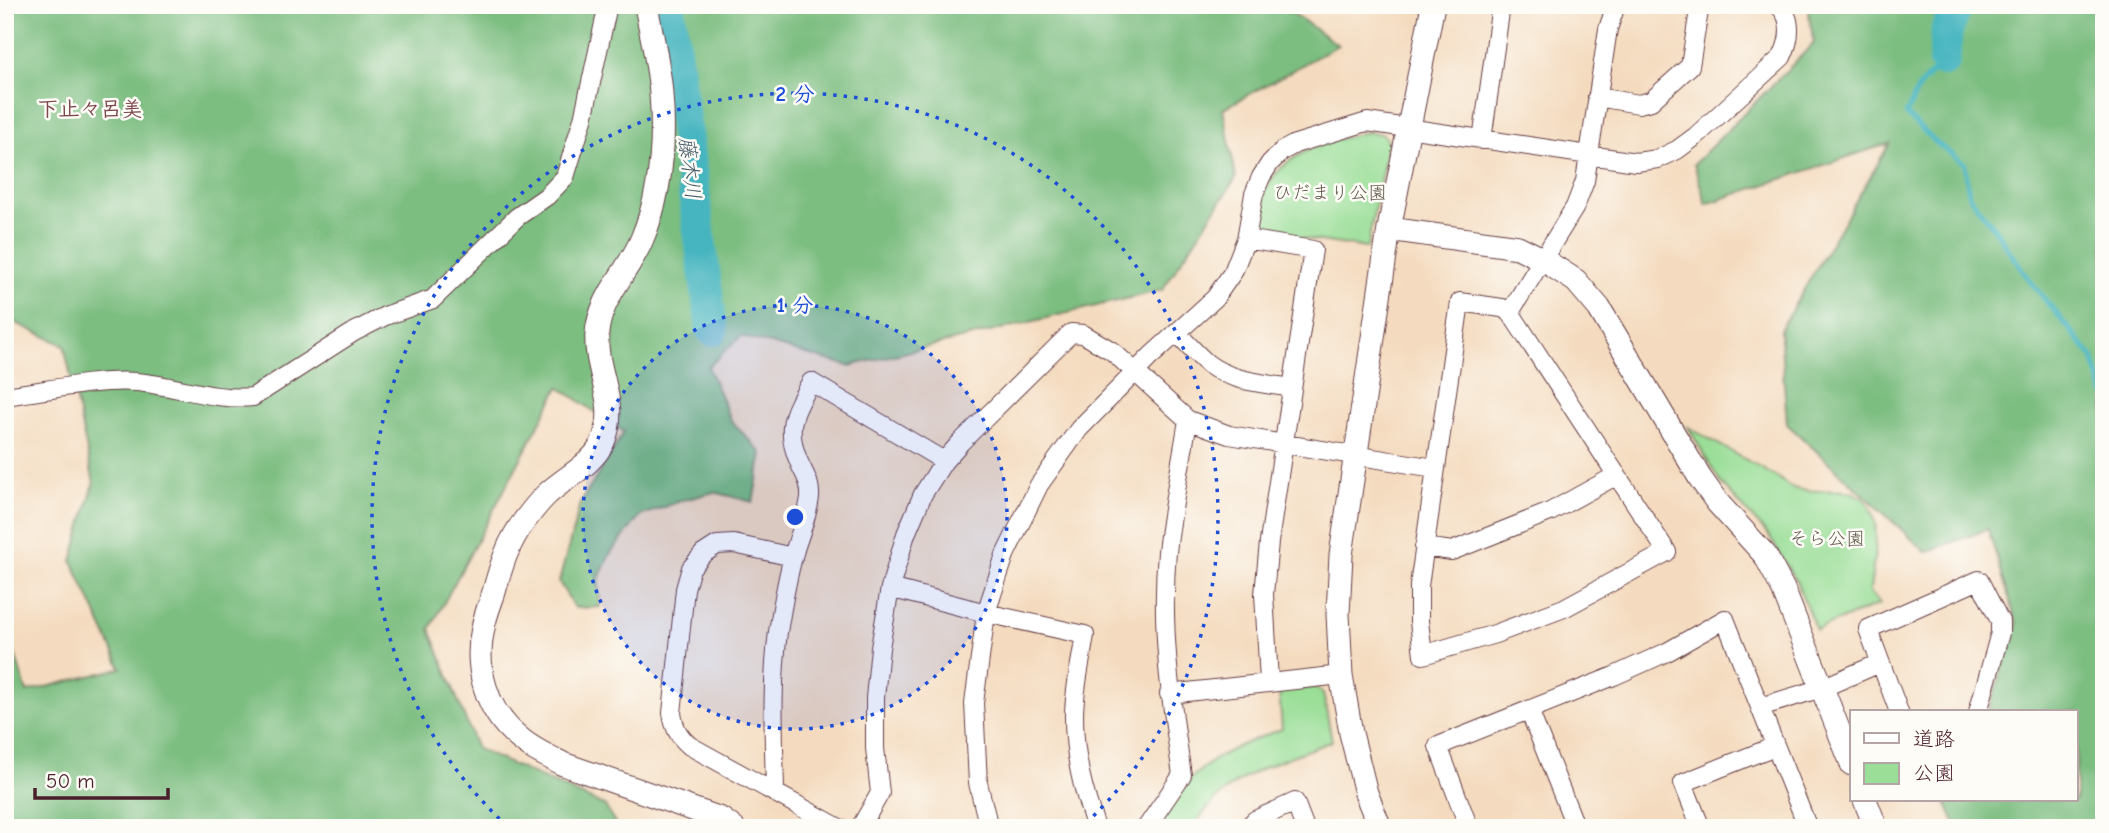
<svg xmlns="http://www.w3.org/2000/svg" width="2109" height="833" viewBox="0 0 2109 833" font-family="'Comic Neue','Klee One',sans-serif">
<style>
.green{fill:#9ade97;stroke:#727e61;stroke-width:2}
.forest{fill:#7bbd80;stroke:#626e56;stroke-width:2}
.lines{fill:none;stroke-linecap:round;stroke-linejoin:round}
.stream{stroke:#46b5c0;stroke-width:5}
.river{stroke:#46b5c0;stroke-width:32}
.minor-casing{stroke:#643b41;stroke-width:20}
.tertiary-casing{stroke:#643b41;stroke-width:25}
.minor{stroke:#fff;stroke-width:18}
.tertiary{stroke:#fff;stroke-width:23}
.ring{fill:none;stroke:#1d4ed8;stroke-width:3.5;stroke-dasharray:3.5 7}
.labels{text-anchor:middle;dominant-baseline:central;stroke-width:5;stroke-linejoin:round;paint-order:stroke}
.park-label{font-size:19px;fill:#62584b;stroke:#fdfcf7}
.neighbourhood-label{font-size:21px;font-weight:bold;fill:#7d474b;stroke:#fdfcf7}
.water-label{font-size:21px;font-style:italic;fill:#485b67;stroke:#fdfcf7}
.centre{fill:#1d4ed8;stroke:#fdfcf7;stroke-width:3.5}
.ring-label{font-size:21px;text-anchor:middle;font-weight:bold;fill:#1d4ed8;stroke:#fdfcf7;stroke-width:5;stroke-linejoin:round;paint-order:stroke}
</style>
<rect width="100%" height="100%" fill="#fdfcf7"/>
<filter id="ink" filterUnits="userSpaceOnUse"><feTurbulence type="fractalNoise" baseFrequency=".0143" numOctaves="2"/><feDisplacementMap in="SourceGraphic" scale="14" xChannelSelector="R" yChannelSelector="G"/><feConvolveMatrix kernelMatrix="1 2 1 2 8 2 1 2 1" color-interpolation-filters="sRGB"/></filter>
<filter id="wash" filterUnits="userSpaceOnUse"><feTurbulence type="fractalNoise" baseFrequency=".00686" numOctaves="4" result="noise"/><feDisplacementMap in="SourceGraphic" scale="28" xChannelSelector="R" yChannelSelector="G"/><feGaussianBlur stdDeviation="1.57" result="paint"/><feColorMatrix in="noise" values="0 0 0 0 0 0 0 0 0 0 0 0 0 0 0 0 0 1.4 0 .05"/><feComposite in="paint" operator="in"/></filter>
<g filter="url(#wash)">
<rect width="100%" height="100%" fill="#f4dbbf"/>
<path class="green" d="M1367,132L1383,134L1388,143L1367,248L1262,232C1255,221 1257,212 1261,200C1276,154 1324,142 1367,132Z
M1688,427C1716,443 1745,459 1773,475C1781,479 1787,487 1796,489C1812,493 1828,489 1844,491C1892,496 1872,561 1870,592L1880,604L1816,630L1797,583L1770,537L1720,482Z
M1315,687L1323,693L1332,741C1278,762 1225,775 1193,828H1156C1165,814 1173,799 1184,786C1210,756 1246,742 1282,729L1279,691Z"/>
<path class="forest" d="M5,5H1281L1338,45L1223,109L1236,178L1162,290L849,366L741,336L708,367L731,421L762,453L753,502L714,492L683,500L640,516L610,554L598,580L600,607L575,608L559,582L580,504L624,432L559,387L430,629L477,749L605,806L618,828H5V623L27,692L121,668L72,561L94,483L64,345L5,318Z
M1807,5H2104V828H1958L1945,800H2076V712H1988L2017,624L1988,529L1926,552L1787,424L1780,330L1890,143L1706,204L1694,164L1814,43Z"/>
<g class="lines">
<path class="stream" d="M1944,61L1920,85L1906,114L1935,142L1965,164L1969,196L1989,221L2029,280L2093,358L2104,394"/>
<path class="river" d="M669,5L712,330
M1944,61L1947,29L1958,5"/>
</g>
</g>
<g filter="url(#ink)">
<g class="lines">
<defs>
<path id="minor" d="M1597,97L1639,104L1651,101L1690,66L1700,5
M1482,140L1501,5
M1246,239L1313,250L1269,542L1264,594L1269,681
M1460,302L1502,308L1510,312L1667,552L1564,608L1495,634L1423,655L1419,621V586Z
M1510,312L1575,207L1585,181L1608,29L1616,5
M1177,333C1187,343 1197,355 1208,364C1232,382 1264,383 1292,388
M5,398L12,395C51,390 98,379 136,382C175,385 214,401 253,397L354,332L385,316L433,299L517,217L547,196L565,177L583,119L608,5
M1424,547L1452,551L1550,512L1617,475
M793,557L734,544L717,545L703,554L691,568L685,589L672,713C674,728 679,737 690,746L839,828
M890,588L986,613L1085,635C1081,661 1074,690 1074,716C1074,757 1083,790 1096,828
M1169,694L1341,675
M1760,707L1822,688L1880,663
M1529,710L1576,828
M1899,712L1868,629L1979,580L2000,621V633L1978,712
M775,793C774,740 771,685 778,632C782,607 787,578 794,553C799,535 808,516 810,497C811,482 804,474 799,462C784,427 794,412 811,382L944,461
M860,828L880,793L875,748V698L880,648L890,588L906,534L923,494L944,461L961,442L1071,333L1083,334L1112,351L1188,420L1229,435L1435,468
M989,828L978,783L974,703L986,613L1005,555L1039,485L1079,429L1151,356L1215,298L1233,272L1246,239L1254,194L1261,177L1270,163L1282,151L1295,144L1367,122L1636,162L1658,159L1677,150L1696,136L1782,57C1790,41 1794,18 1778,5
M1146,828L1182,775C1171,701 1160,627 1167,552C1172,508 1181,464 1188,420
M1247,828L1255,820L1295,802L1305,828
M1469,828L1438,746L1614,676L1667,652L1725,619L1808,828
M1701,828L1683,783L1775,746"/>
<path id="tertiary" d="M646,5C651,34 659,64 661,94C665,142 661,194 642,239C629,271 600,297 597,333C594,372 620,403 603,442C592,466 563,478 545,496C538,503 531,512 525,520C508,542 501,566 494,592C490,604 485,616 483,628C474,667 486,711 518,737C531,749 547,756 563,764L721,819L733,828
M1389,229L1518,247L1542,259L1576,281L1599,308L1700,478L1717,502L1765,555L1783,589L1852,764
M1865,800L1876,828
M1380,828L1366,793L1351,733L1341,675L1338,614L1341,555L1389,229L1433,5"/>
</defs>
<use href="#minor" class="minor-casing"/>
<use href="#tertiary" class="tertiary-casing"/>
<use href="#minor" class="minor"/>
<use href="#tertiary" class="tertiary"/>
</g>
</g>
<circle cx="795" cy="517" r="212" fill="#1d4ed8" fill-opacity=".12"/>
<g class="ring">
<circle cx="795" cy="517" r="212"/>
<path d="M507 826A423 423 0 1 1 1083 826"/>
</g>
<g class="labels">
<g class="park-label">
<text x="1330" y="193">ひだまり公園</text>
<text x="1827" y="539">そら公園</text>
</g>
<g class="neighbourhood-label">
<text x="90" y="109">下止々呂美</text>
</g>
<g class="water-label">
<text transform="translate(690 168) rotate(83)">藤木川</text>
</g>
</g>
<circle cx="795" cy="517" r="10" class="centre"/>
<g class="ring-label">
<text x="795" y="101">2 分</text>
<text x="795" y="312">1 分</text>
</g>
<rect width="2109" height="833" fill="none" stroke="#fdfcf7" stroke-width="28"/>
<rect x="1850" y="710" width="228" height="91" fill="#fdfcf7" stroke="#b5a4a5" stroke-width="2"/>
<rect x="1864" y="733" width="35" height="10" fill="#ffffff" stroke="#b5a4a5" stroke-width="2"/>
<text x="1913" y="746" font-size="21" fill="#4a1f2b">道路</text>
<rect x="1864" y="763" width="35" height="21" fill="#9ade97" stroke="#b5a4a5" stroke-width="2"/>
<text x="1913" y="780" font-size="21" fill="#4a1f2b">公園</text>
<path d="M35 788v10h133v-10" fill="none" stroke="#4a1f2b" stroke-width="3.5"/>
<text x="46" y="788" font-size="21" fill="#4a1f2b" stroke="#fdfcf7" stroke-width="5" paint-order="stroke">50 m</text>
</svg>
